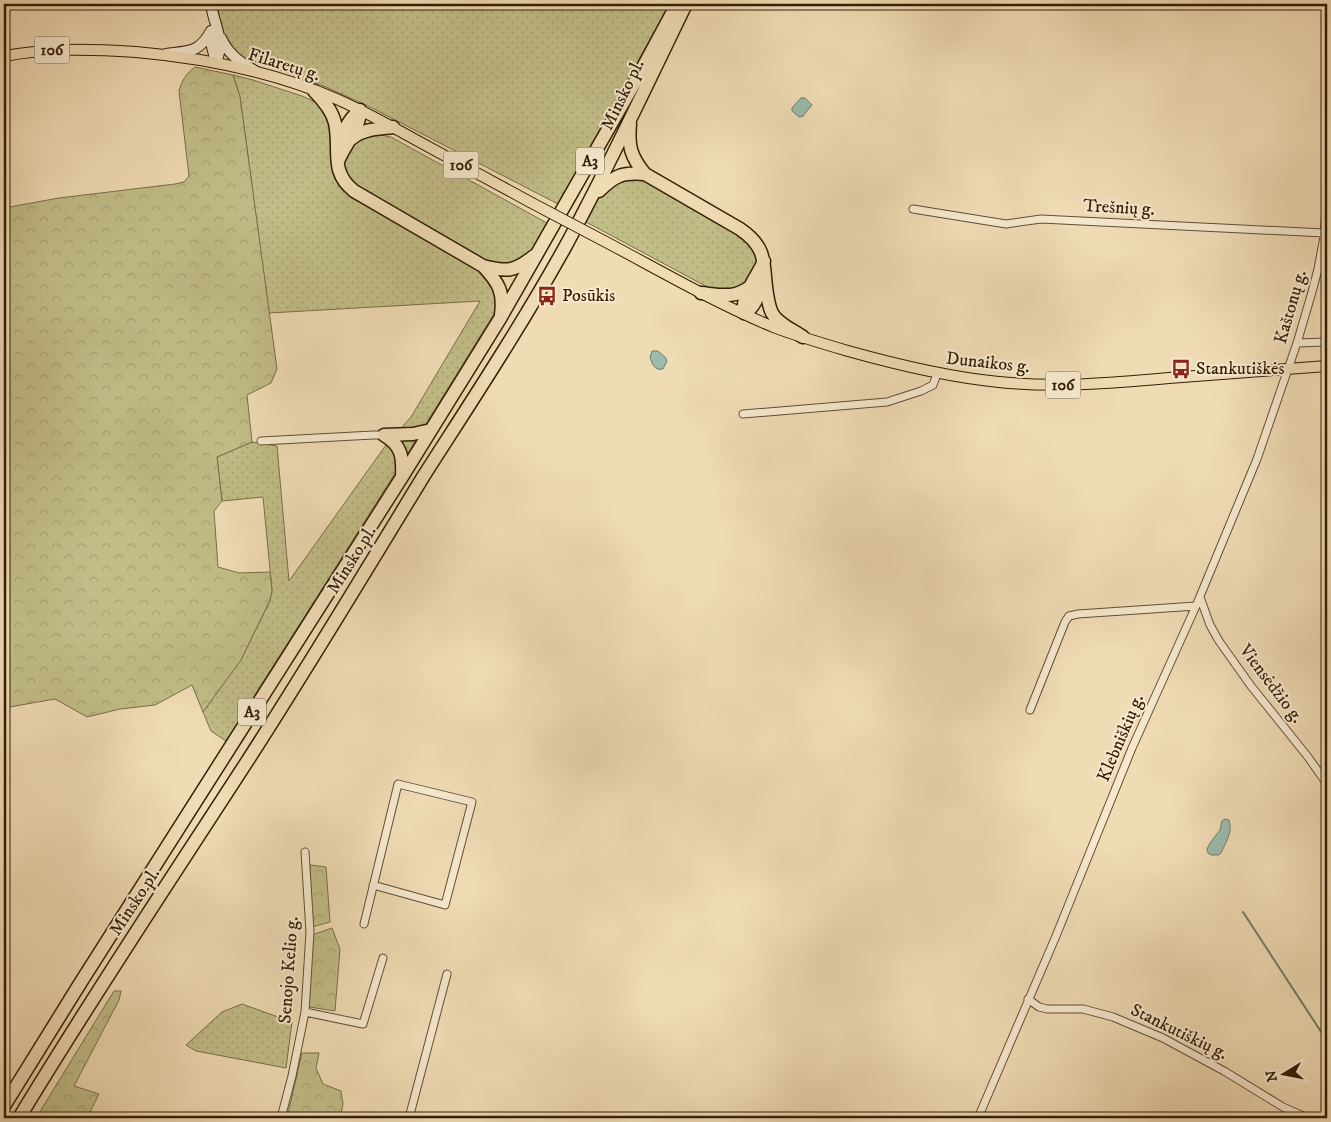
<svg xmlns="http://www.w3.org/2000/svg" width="1331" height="1122" viewBox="0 0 1331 1122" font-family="'IM FELL DW Pica',serif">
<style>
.grass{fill:url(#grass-dots);stroke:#7a6e46}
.forest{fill:url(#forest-crowns);stroke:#7a6e46}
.water{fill:#9abbad;stroke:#717c6a}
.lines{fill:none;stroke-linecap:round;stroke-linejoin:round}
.stream{stroke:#717c6a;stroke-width:2}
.street-casing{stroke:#634d31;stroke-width:9}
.secondary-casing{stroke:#341e05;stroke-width:12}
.primary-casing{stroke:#341e05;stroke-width:12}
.highway-casing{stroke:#341e05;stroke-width:15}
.street{stroke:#f5e8ce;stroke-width:7}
.secondary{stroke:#f5e8ce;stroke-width:10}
.primary{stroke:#efdbb4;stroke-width:10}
.highway{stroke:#efdbb4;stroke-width:12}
.primary-bridge-casing{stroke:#341e05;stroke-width:12;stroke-linecap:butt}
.primary-bridge{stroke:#efdbb4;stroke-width:10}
.labels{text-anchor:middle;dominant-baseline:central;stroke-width:4;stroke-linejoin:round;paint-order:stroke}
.shield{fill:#f5e8ce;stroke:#6e5b41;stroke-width:1}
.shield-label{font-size:16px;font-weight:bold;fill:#341e05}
.street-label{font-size:18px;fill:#341e05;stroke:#f5e8ce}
.poi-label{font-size:18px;fill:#341e05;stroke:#f5e8ce;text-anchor:start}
</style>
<defs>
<pattern id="grass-dots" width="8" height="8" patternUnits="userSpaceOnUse" patternTransform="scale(1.25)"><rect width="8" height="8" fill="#c1bd87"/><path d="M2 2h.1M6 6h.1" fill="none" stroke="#a6a273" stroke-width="1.8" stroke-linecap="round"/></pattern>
<pattern id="forest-crowns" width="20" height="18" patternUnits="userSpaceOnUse" patternTransform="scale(1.25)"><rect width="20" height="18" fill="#c1bd87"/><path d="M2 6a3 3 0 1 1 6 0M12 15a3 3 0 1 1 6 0" fill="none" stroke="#a6a273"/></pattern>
</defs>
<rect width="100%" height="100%" fill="#efdbb4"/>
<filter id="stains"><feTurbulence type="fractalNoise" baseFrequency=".004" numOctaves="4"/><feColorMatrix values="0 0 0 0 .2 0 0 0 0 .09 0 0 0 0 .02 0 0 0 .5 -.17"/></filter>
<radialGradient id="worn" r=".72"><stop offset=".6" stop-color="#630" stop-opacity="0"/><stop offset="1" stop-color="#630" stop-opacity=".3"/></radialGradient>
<path class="grass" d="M217,4H670L558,204L368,106L326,87L293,74L243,58L234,52L224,36L221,24Z
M233,75L253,80L302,96L318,103L330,119L334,176C337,185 342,190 350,197L485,274L495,286L497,309L406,456L226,741L211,731L203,712L241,659L270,601L272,590L263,497L222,501L217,457L252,442L277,446L289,581L386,445L411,417L480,301L269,313L240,97Z
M381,135L391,137L547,223L531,252L517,264H490L368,195L349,179L343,163L345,150L361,136Z
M619,179H644L737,233L753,248L758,261L744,289H711L586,222L601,194Z
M242,1004L292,1022L286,1068L196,1051L186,1045L222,1012Z"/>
<path class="forest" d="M195,67L233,75L240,97L277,369L271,383L247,395L252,442L217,457L222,501L214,511L218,567L239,573L270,572L272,590L270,600L241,660L203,712L192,685L155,705L120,709L87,717L55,699L4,708V208L59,198L175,184L184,182L189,176L179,91C182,80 186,74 195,67Z
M310,865L326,867L330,922L312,927Z
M332,928L340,949L335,1011L309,1007L312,935Z
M114,991H121L119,1000L74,1086L99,1094L87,1118H36Z
M302,1053H319L316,1068L323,1084L341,1091L343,1104L340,1118H287Z"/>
<path class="water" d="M801,98H805L812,105L803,116L799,117L792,111V108Z
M652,351H658L665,357L667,361L663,369C654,371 652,363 650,357Z
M1225,819L1229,820C1233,832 1226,842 1221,853L1219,855H1211L1208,853L1207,849L1210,843L1220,830L1222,821Z"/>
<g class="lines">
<path class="stream" d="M1243,912L1327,1041"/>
<defs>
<path id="street" d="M913,209L1006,224L1041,219L1324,233
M1297,343L1327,342
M743,414L887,402L921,391L933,385L937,374
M261,441L373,435H384
M1200,597L1210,625L1219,641L1251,686L1308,757L1327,784
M1030,710L1065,622L1069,616L1078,614L1196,606
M364,924L398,784L472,802L445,905L373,885
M1028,999L1039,1007L1047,1009H1083L1113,1017L1163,1038L1224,1071L1283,1107L1308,1118
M305,1012L363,1024L383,958
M281,1118L292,1076L305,1012L310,932L305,852
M409,1118L447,974
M978,1118L1056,936L1132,748L1196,606L1257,459L1297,343L1312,292L1318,269L1324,237L1327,194"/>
<path id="secondary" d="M211,4C214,27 226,39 216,62
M211,31L212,47L216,62
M221,38C228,54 240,62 255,71
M166,54C189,51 199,53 211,31"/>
<path id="primary" d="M4,56C50,48 89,49 136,52C205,58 275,72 339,100C365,112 391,126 416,140C454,161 492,181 530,202
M604,241C661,271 717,304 776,328C800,337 824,344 848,351C898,365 948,377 999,382C1056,388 1113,383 1169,378C1222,374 1275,370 1327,366"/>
<path id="highway" d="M314,91C323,100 332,110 335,123C341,151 329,171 354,191L483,266C507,272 514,272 534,256
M630,124C628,147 631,157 645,174L740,229C769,249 762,263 767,294C768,300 769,307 772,313C778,324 793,330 803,337
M351,139C362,129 378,129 393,127
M339,145C344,130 348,120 360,110
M339,159C346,143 360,128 360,110
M599,191C615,175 623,172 645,174
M483,266C499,283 504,292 501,315
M763,279C759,292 756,308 744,313C741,295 757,277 764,261
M701,293C721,295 735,299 751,286
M384,435C401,445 403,456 402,475
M384,435L413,434L431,430
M4,1106L81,982L402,477L501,317L635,82L677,4
M19,1118C92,997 171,879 248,760C308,667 365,572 423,477C471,402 520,328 564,249C608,169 646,86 686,4"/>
</defs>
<use href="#street" class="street-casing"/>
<use href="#secondary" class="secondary-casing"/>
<use href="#primary" class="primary-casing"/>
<use href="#highway" class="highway-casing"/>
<use href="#street" class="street"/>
<use href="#secondary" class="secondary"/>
<use href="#primary" class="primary"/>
<use href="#highway" class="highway"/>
<defs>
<path id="primary-bridge" d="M530,202L604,241"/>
</defs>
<use href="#primary-bridge" class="primary-bridge-casing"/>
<use href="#primary-bridge" class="primary-bridge"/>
</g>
<defs>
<symbol id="bus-bare" viewBox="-9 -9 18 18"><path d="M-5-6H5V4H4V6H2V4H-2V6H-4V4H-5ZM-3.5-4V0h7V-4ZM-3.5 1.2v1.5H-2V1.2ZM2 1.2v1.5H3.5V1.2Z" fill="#8f2418" stroke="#f5e8ce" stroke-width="2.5" paint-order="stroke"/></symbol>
</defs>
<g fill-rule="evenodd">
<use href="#bus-bare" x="533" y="282" width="28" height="28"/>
<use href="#bus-bare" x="1167" y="355" width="28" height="28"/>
</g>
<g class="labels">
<g class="shield">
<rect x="34.5" y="36.5" width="35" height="27" rx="4"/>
<rect x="576" y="147.5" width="28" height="27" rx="4"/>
<rect x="443.5" y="151.5" width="35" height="27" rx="4"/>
<rect x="1045.5" y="371.5" width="35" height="27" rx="4"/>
<rect x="238" y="698.5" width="28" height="27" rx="4"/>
</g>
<g class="shield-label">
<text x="52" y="50">106</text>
<text x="590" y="161">A3</text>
<text x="461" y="165">106</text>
<text x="1063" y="385">106</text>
<text x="252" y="712">A3</text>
</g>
<g class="street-label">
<text transform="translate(284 65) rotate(17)">Filaretų g.</text>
<text transform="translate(623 95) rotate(-64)">Minsko pl.</text>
<text transform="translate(1119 208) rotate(3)">Trešnių g.</text>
<text transform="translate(1291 307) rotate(-74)">Kaštonų g.</text>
<text transform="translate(988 363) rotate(6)">Dunaikos g.</text>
<text transform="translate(352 560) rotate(-58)">Minsko pl.</text>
<text transform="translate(1271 684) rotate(53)">Viensėdžio g.</text>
<text transform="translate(1121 738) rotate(-67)">Klebniškių g.</text>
<text transform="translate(135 902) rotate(-57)">Minsko pl.</text>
<text transform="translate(289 970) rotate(-86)">Senojo Kelio g.</text>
<text transform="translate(1179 1032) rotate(26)">Stankutiškių g.</text>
</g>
<g class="poi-label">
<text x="562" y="296">Posūkis</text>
<text x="1196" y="369">Stankutiškės</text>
</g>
</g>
<rect width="1331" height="1122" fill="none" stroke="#efdbb4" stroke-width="20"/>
<rect x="5" y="5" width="1321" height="1112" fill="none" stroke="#341e05" stroke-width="2.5"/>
<rect x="10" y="10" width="1311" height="1102" fill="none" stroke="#341e05"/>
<g transform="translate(1284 1074) rotate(260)" stroke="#f5e8ce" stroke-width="4" paint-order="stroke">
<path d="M0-4L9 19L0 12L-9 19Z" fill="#341e05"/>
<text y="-8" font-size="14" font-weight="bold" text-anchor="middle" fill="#341e05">N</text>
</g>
<rect width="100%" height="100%" filter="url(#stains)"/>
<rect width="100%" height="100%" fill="url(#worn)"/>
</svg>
